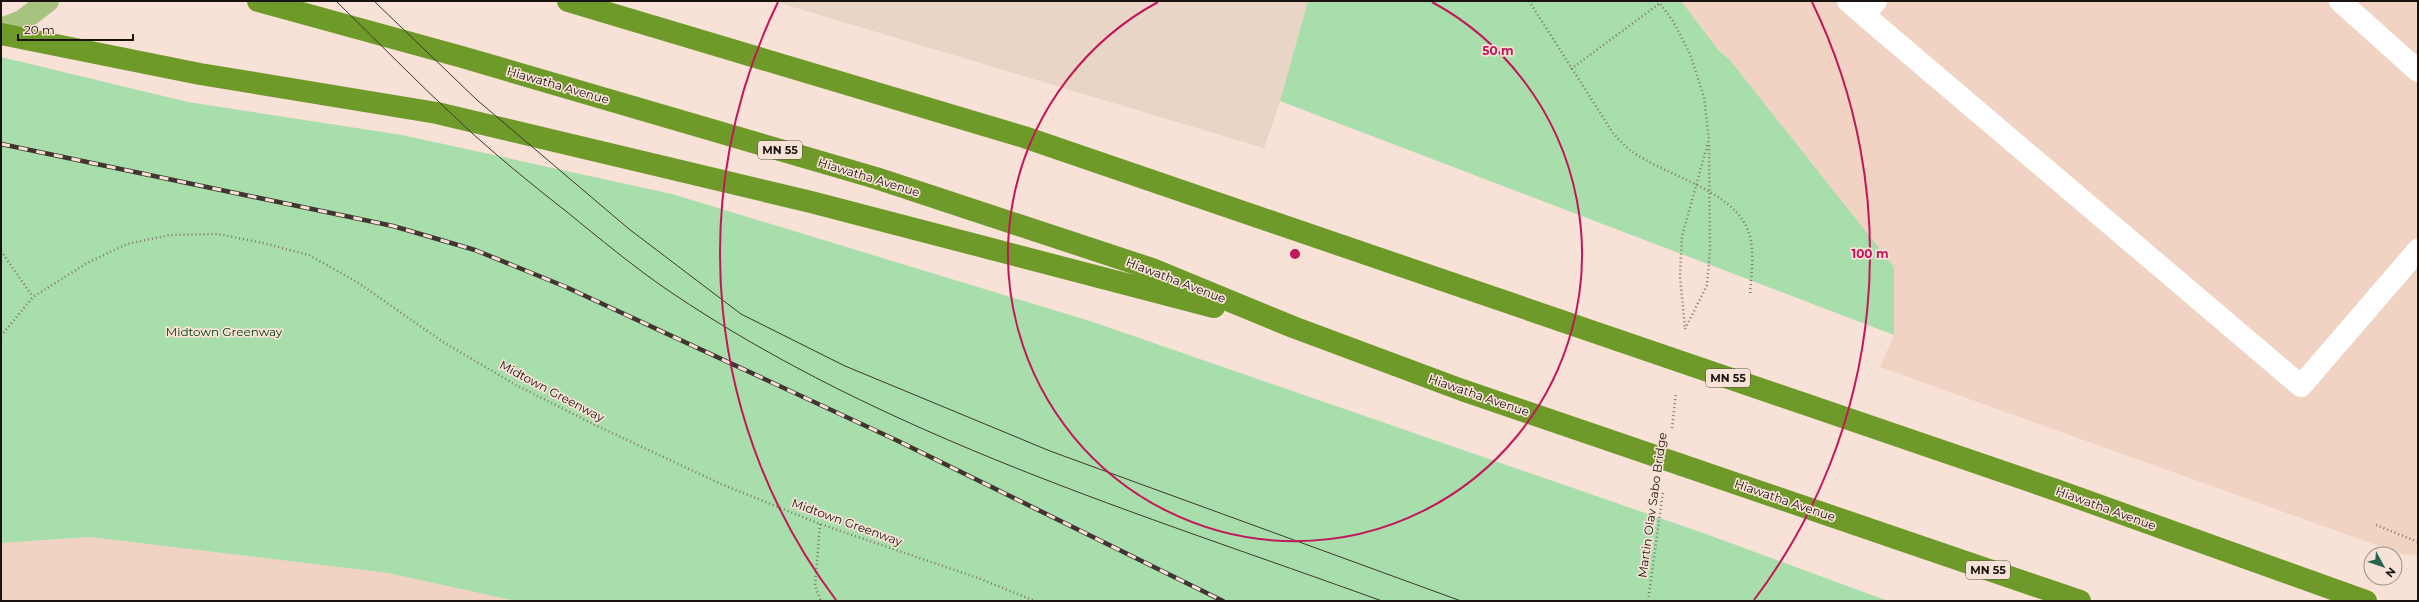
<svg xmlns="http://www.w3.org/2000/svg" width="2419" height="602" viewBox="0 0 2419 602" font-family="Montserrat,sans-serif">
<style>
.commercial{fill:#e8d5c5}
.built{fill:#f1d3c4}
.green{fill:#a8deab}
.lines{fill:none;stroke-linecap:round;stroke-linejoin:round}
.path{stroke:#83746d;stroke-width:2.5;stroke-dasharray:1 3;stroke-linecap:butt}
.minor{stroke:#fff;stroke-width:22}
.major{stroke:#a8c27f;stroke-width:22}
.highway{stroke:#6e9a2a;stroke-width:22}
.tram{stroke:#403531;stroke-width:1}
.rail-casing{stroke:#403531;stroke-width:4.5}
.rail{stroke:#f8e1d6;stroke-width:3;stroke-dasharray:9;stroke-linecap:butt}
.ring{fill:none;stroke:#c2185b;stroke-width:2}
.labels{text-anchor:middle;dominant-baseline:central;stroke-width:3.5;stroke-linejoin:round;paint-order:stroke}
.shield{fill:#f8e1d6;stroke:#5d504b;stroke-width:1}
.shield-label{font-size:11px;font-weight:bold;fill:#1a120f}
.street-label{font-size:12px;fill:#1a120f;stroke:#f8e1d6}
.park-label{font-size:12px;fill:#004010;stroke:#f8e1d6}
.centre{fill:#c2185b;stroke:#f8e1d6;stroke-width:2}
.ring-label{font-size:12px;text-anchor:middle;font-weight:bold;fill:#c2185b;stroke:#f8e1d6;stroke-width:3.5;stroke-linejoin:round;paint-order:stroke}
</style>
<rect width="100%" height="100%" fill="#f8e1d6"/>
<path class="commercial" d="M773,1H1308L1280,101L1264,148Z"/>
<path class="built" d="M1681,1H2418V555L2401,554L1880,367L1894,335L1729,59L1720,52Z
M90,537L388,573L516,601H1V543Z"/>
<path class="green" d="M1308,1H1681L1720,52L1729,59L1894,267V335L1280,101Z
M1,57L188,102L402,135L672,194L1093,322L1706,534L1888,601H516L388,573L90,537L1,543Z"/>
<g class="lines">
<path class="path" d="M1529,1L1613,133C1618,139 1624,145 1630,150C1663,175 1730,189 1747,228C1756,247 1751,275 1750,295
M1658,1L1673,21L1690,54L1704,97L1709,139L1682,236L1680,276L1685,329
M1571,69L1660,3
M1,251L33,297
M1685,329L1707,285L1710,250L1709,143
M1,336L33,297L87,263L127,244L170,235L218,234L263,243L309,255L357,282L443,342L516,385L593,424L721,484L820,524L978,578L1035,601
M1672,428L1676,393
M820,524L815,586L821,601
M2376,525L2418,542
M1648,601L1663,492"/>
<path class="minor" d="M1848,1L1864,15
M1876,1L1864,15L2301,386L2418,250
M2340,1L2418,71"/>
<path class="major" d="M1,29L22,21L48,1"/>
<path class="highway" d="M258,1L462,57L876,178L1152,269L1293,327L1462,390L2080,601
M568,1L1024,137L2056,490L2366,601
M1,34L200,74L437,113L811,202L1214,307"/>
<path class="tram" d="M336,1C377,41 417,82 459,121C493,153 530,183 567,212C600,239 634,267 669,291C885,437 1139,513 1382,601
M374,1L477,100L629,229L741,314L845,366L1050,451L1461,601"/>
<defs>
<path id="rail" d="M1,144L393,226L475,250L566,287L896,440L1223,601"/>
</defs>
<use href="#rail" class="rail-casing"/>
<use href="#rail" class="rail"/>
</g>
<g class="ring">
<path d="M1432 2A287 287 0 1 1 1158 2"/>
<path d="M836 600A575 575 0 0 1 778 2M1812 2A575 575 0 0 1 1754 600"/>
</g>
<g class="labels">
<g class="shield">
<rect x="758" y="141" width="44" height="18" rx="3"/>
<rect x="1706" y="369" width="44" height="18" rx="3"/>
<rect x="1966" y="561" width="44" height="18" rx="3"/>
</g>
<g class="shield-label">
<text x="780" y="150">MN 55</text>
<text x="1728" y="378">MN 55</text>
<text x="1988" y="570">MN 55</text>
</g>
<g class="street-label">
<text transform="translate(558 85) rotate(16)">Hiawatha Avenue</text>
<text transform="translate(869 177) rotate(17)">Hiawatha Avenue</text>
<text transform="translate(1176 280) rotate(21)">Hiawatha Avenue</text>
<text transform="translate(552 391) rotate(28)">Midtown Greenway</text>
<text transform="translate(1479 395) rotate(19)">Hiawatha Avenue</text>
<text transform="translate(1785 500) rotate(19)">Hiawatha Avenue</text>
<text transform="translate(1652 505) rotate(-82)">Martin Olav Sabo Bridge</text>
<text transform="translate(2106 508) rotate(20)">Hiawatha Avenue</text>
<text transform="translate(847 522) rotate(20)">Midtown Greenway</text>
</g>
<g class="park-label">
<text x="224" y="331">Midtown Greenway</text>
</g>
</g>
<circle cx="1295" cy="254" r="6" class="centre"/>
<g class="ring-label">
<text x="1498" y="55">50 m</text>
<text x="1870" y="258">100 m</text>
</g>
<rect width="2419" height="602" fill="none" stroke="#1a120f" stroke-width="4"/>
<g transform="translate(2383 566) rotate(130)"><circle r="19" fill="#f8e1d6" stroke="#9f8e86"/>
<path d="M0-3L7 15L0 10L-7 15Z" fill="#256450"/>
<text y="-6" font-size="11" font-weight="bold" text-anchor="middle" fill="#1a120f">N</text>
</g>
<path d="M18 34v6h115v-6" fill="none" stroke="#1a120f" stroke-width="2"/>
<text x="24" y="34" font-size="12" fill="#1a120f" stroke="#f8e1d6" stroke-width="3" paint-order="stroke">20 m</text>
</svg>
